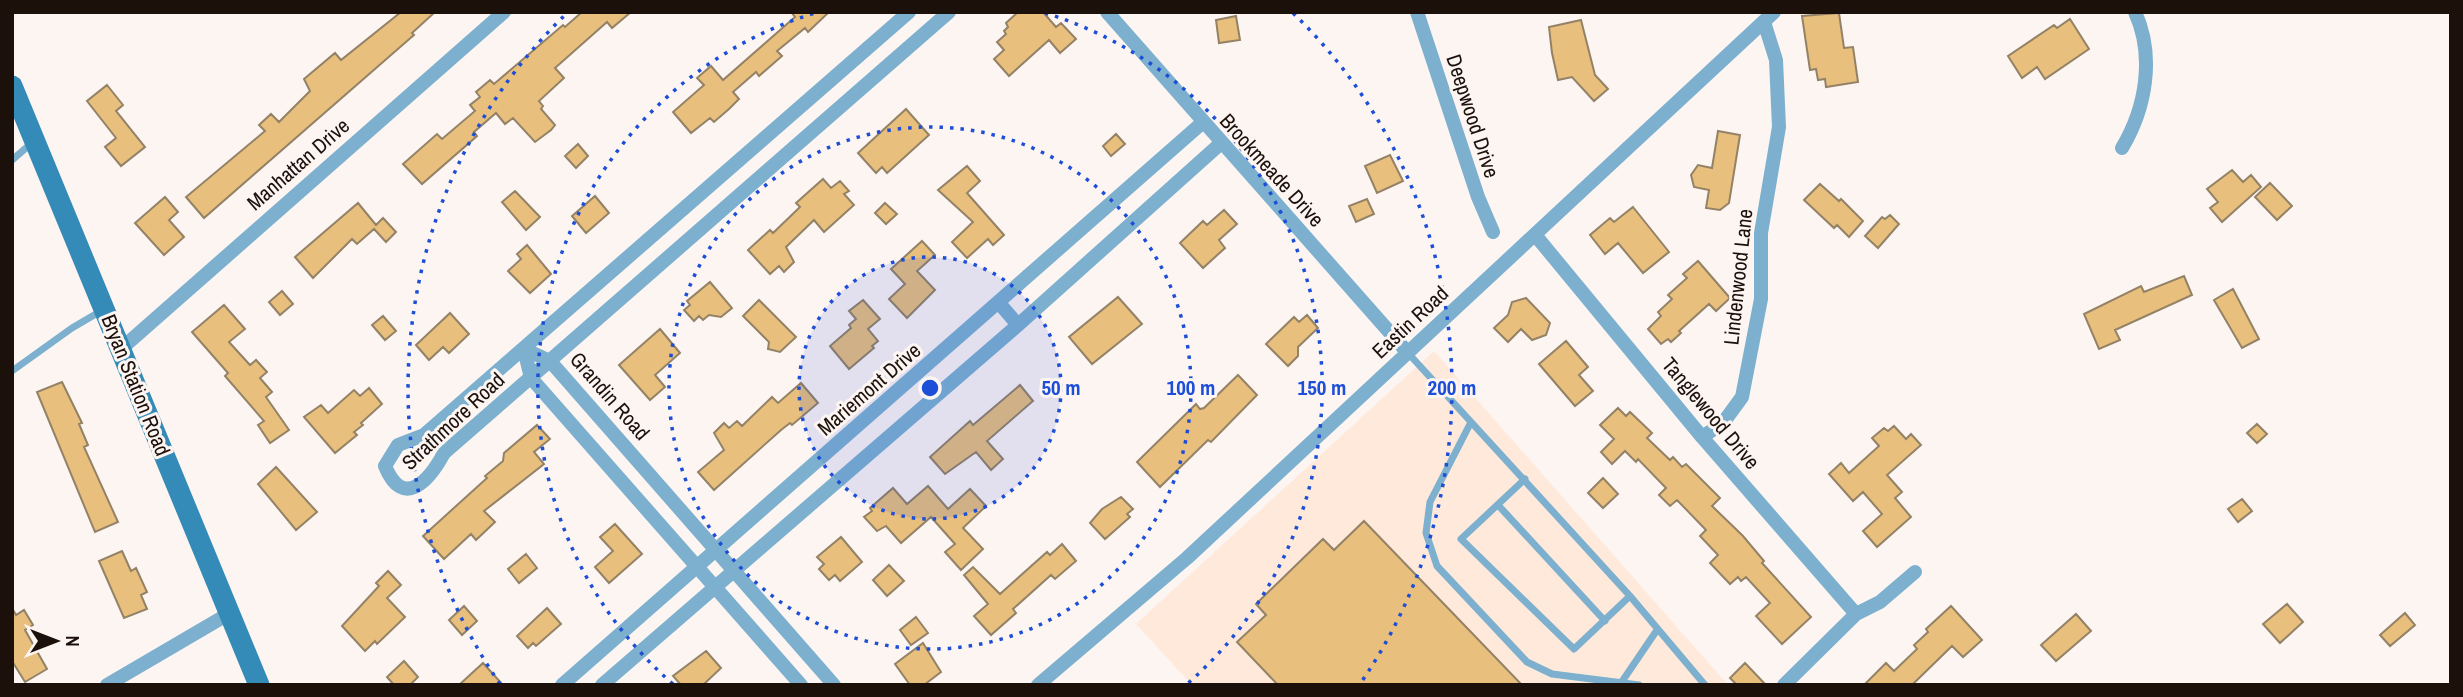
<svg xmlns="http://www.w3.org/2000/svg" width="2463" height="697" viewBox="0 0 2463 697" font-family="'Archivo Narrow',sans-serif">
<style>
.education{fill:#fee9da}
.building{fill:#e8bf7d;stroke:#938266;stroke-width:2}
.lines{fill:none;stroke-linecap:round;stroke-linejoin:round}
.service{stroke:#7cb0ce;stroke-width:7}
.minor{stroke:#7cb0ce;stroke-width:14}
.secondary{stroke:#358bb8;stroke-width:21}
.ring{fill:none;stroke:#1d4ed8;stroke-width:3.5;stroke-dasharray:3.5 7}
.labels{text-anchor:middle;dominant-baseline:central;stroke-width:6;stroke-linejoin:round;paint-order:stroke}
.street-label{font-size:21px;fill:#1c100b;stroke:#fdf5f2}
.centre{fill:#1d4ed8;stroke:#fdf5f2;stroke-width:3.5}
.ring-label{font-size:21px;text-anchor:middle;font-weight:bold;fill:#1d4ed8;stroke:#fdf5f2;stroke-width:6;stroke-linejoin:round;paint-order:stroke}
</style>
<rect width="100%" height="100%" fill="#fdf5f2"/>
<path class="education" d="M1434,351L1728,685H1192L1136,624Z"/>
<path class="building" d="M401,12H435L412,33L414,35L204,218L186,197L265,131L259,125L271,114L279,122L310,91L304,79L335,53L341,60Z
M582,12H631L612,28L607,22L555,68L564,78L539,101L543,106L541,109L555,125L551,130L535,142L513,118L505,124L496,113L474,132L477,136L422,184L403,164L437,134L442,139L475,111L470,105L480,97L476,92L490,80L494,84L563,25L565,27Z
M791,12H829L808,32L805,28L777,51L782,56L759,76L756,72L733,92L739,99L729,109L714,122L710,118L691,133L673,112L704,85L697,78L711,66L723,80L795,17Z
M1018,12H1043L1056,27L1061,23L1076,39L1060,53L1049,40L1009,76L994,59L1004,50L997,42L1006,34L1004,31L1008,27L1006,23Z
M1839,13L1844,48L1853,47L1858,82L1826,87L1825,79L1818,80L1816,69L1810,70L1802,16Z
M1236,16L1240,40L1219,43L1216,20Z
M2070,19L2089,49L2045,79L2037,67L2022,78L2008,56L2054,25L2057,28Z
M1581,20L1595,75L1608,89L1594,101L1572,77L1558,80L1552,53L1549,27Z
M107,85L123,105L116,111L145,147L121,166L105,147L116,138L87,101Z
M906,109L929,135L887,173L882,167L876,173L858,153Z
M1718,131L1740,135L1729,203L1720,210L1706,208L1709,190L1694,187L1691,175L1698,165L1712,168Z
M1116,134L1125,144L1111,156L1103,146Z
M578,144L588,156L576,168L565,156Z
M1390,155L1403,181L1377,193L1365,166Z
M967,166L980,181L967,193L1004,235L993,245L988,239L967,258L952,242L973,222L938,190Z
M2232,170L2243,182L2251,175L2261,187L2222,222L2210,208L2218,202L2207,189Z
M823,179L831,188L840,181L849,191L844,194L854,205L824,232L814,220L786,247L794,262L784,272L779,266L770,274L748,250L770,230L773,233L800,207L796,203Z
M2270,183L2292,206L2277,220L2255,197Z
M1820,184L1839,201L1841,199L1863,221L1849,237L1837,225L1834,228L1804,200Z
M515,191L540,217L526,230L502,202Z
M595,196L609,213L586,233L572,216Z
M165,197L178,212L169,220L184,237L164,255L135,223Z
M1367,199L1374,214L1356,222L1349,206Z
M358,203L376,225L383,218L396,232L386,242L374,229L357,244L352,239L313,278L295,257Z
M885,203L897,214L886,224L875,213Z
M1633,207L1669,252L1643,273L1618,243L1605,254L1590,235L1610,218L1614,222Z
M1224,210L1237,224L1219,240L1225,248L1203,268L1180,243L1203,221L1207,225Z
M1890,215L1899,224L1878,248L1865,236L1882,217L1885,219Z
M922,241L935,255L917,271L935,290L907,318L889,299L905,284L891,269Z
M527,245L551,274L530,293L508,271L521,259L517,254Z
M1698,261L1730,298L1716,311L1709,304L1679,331L1681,333L1671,342L1668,339L1661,344L1648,329L1661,316L1658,312L1672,299L1668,295L1687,278L1683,274Z
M2184,276L2192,295L2115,330L2120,340L2099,349L2084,314L2141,286L2144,292Z
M710,282L732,308L721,317L709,315L703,320L699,316L694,321L684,310L690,305L687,301Z
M2233,289L2259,339L2242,348L2214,300Z
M282,291L293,304L280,315L269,302Z
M1118,297L1142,324L1092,364L1069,337Z
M1526,298L1550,323L1546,335L1532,340L1521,329L1508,342L1494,328L1508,315L1512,302Z
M759,300L796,337L780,352L768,349L769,342L743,316Z
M863,300L880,319L868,329L878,341L872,346L874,348L849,369L830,346L851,328L849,325L856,319L849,311Z
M224,305L245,329L229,342L250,365L256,360L267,372L260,378L272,392L266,397L289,430L270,443L258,425L264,421L225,376L228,373L192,332Z
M450,313L469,334L449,353L443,347L429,360L416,345Z
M1307,315L1318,328L1298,347V356L1288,366L1266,344L1294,317L1299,322Z
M383,316L396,331L385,340L372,325Z
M660,329L680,353L655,375L665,387L650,400L619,365Z
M1566,341L1588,367L1579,375L1593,391L1575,406L1539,364Z
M1238,375L1257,395L1211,442L1208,440L1160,487L1137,462L1196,404L1200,409L1204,408Z
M62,382L82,423L79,424L88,445L84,447L118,522L95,532L37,392Z
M801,383L818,403L792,425L790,423L781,430L714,490L698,472L724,450L714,433L724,423L729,428L737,421L742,426L772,397L778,403Z
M1020,385L1033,401L987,441L1003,459L991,470L976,452L945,474L930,457L970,421L973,425Z
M369,388L382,404L361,423L363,425L354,432L357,435L335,453L304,417L321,405L328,413L354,390L360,396Z
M1618,408L1626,416L1630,412L1652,433L1647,438L1670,460L1673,457L1682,467L1686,464L1720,498L1712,506L1743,536L1764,561L1762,563L1811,617L1782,644L1756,616L1770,603L1746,577L1741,581L1738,577L1730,584L1710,563L1718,555L1700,536L1706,530L1677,500L1670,506L1659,495L1666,488L1638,459L1636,462L1625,451L1612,464L1601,452L1614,439L1600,425Z
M2257,424L2267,434L2257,443L2247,433Z
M537,425L550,439L534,452L544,464L484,511L495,522L476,540L471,534L444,559L423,536L487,478L485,476L503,461L504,453Z
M1894,426L1906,439L1911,434L1921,445L1887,475L1902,492L1895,498L1911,517L1877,547L1863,531L1882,514L1863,492L1853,501L1829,474L1841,463L1849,473L1879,446L1872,438L1884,428L1888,431Z
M276,467L317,512L296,530L258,484Z
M1603,478L1618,494L1603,508L1588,493Z
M928,486L948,509L970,489L986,506L963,528L983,549L961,570L945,552L955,544L931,517L901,543L886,526L877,531L864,517L872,511L870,508L893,488L907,504Z
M1121,497L1133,509L1127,514L1130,517L1105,539L1090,523L1102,509Z
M2242,499L2252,511L2238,522L2228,509Z
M1364,521L1522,685H1278L1237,642L1266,615L1256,604L1323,539L1334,550Z
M615,524L642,554L609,583L595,567L613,551L600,537Z
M841,537L862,562L840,581L835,575L829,580L819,569L824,564L817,557Z
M1062,544L1076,561L1055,579L1051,575L1013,609L1016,613L991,635L974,616L988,604L964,575L973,567L1000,594L1047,552L1050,555Z
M122,551L131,571L136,568L147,592L141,595L147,609L124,618L99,561Z
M526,554L537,568L519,583L508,569Z
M889,565L904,581L887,596L873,580Z
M388,571L401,585L387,598L405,617L377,644L375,641L365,651L342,626L379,586L376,583Z
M2287,604L2303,622L2280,643L2263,624Z
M464,606L477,621L462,635L449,620Z
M1951,606L1982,640L1963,657L1952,646L1912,685H1864L1886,663L1894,671L1917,649L1914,645L1928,632L1926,629Z
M12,608L16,615L24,610L33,625L25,630L47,669L25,682L12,661Z
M547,608L561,624L536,646L533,643L528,648L517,636Z
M2405,613L2415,625L2390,646L2380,635Z
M2076,614L2091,631L2056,661L2041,645Z
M916,617L928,633L911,645L900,630Z
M923,643L941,672L924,685H910L895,664Z
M706,651L721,668L703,685H681L673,676Z
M404,661L418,677L410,685H394L387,677Z
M483,663L503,685H459Z
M1745,663L1766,685H1737L1730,678Z"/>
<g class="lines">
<path class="service" d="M12,160L33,142
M1408,353L1630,596L1705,685
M12,371L72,328L101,311
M1471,422L1430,502L1426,533L1437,566L1527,662L1552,674L1639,685
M1525,479L1461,539L1574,649L1630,596
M1498,505L1605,621
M1621,683L1657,630"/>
<path class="minor" d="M909,12L424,435L398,445L385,466C403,510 429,481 444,453L949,12
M1107,12L1408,353
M1417,12L1478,197L1493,232
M2122,148C2146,108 2155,56 2135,12
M1536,236L1702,437L1856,614
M999,303L1018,325
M121,349L504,12
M524,349L550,361L834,685
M524,349L531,378L801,685
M1702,437L1723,423L1742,397L1761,299V233L1779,127L1776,60L1764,22
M107,685L230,613
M562,685L1202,123
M602,685L1018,325L1220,144
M1038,685L1187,558L1774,12
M1784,685L1856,614L1880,602L1915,572"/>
<path class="secondary" d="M12,86L259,685"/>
</g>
<circle cx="930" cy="388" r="131" fill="#1d4ed8" fill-opacity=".12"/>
<g class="ring">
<circle cx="930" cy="388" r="131"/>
<circle cx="930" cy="388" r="261"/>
<path d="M673 684A392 392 0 0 1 815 13M1045 13A392 392 0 0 1 1187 684"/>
<path d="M500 684A522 522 0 0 1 567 13M1293 13A522 522 0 0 1 1360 684"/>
</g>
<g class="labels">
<g class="street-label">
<text transform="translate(1473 116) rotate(72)">Deepwood Drive</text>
<text transform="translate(298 164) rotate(-41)">Manhattan Drive</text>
<text transform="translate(1272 170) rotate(48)">Brookmeade Drive</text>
<text transform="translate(1738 277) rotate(-84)">Lindenwood Lane</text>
<text transform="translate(1410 322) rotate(-43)">Eastin Road</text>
<text transform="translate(136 385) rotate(68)">Bryan Station Road</text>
<text transform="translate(869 389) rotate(-41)">Mariemont Drive</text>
<text transform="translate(610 396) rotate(49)">Grandin Road</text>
<text transform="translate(1711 413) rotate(50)">Tanglewood Drive</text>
<text transform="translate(453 421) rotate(-43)">Strathmore Road</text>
</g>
</g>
<circle cx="930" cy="388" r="10" class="centre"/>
<g class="ring-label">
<text x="1061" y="395">50 m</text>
<text x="1191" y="395">100 m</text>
<text x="1322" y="395">150 m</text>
<text x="1452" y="395">200 m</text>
</g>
<rect width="2463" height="697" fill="none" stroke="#1c100b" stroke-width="28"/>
<g transform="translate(56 641) rotate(90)" stroke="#fdf5f2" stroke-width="5" paint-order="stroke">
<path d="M0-5L12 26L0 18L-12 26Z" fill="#1c100b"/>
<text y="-10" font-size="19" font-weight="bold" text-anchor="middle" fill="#1c100b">N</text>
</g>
</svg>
